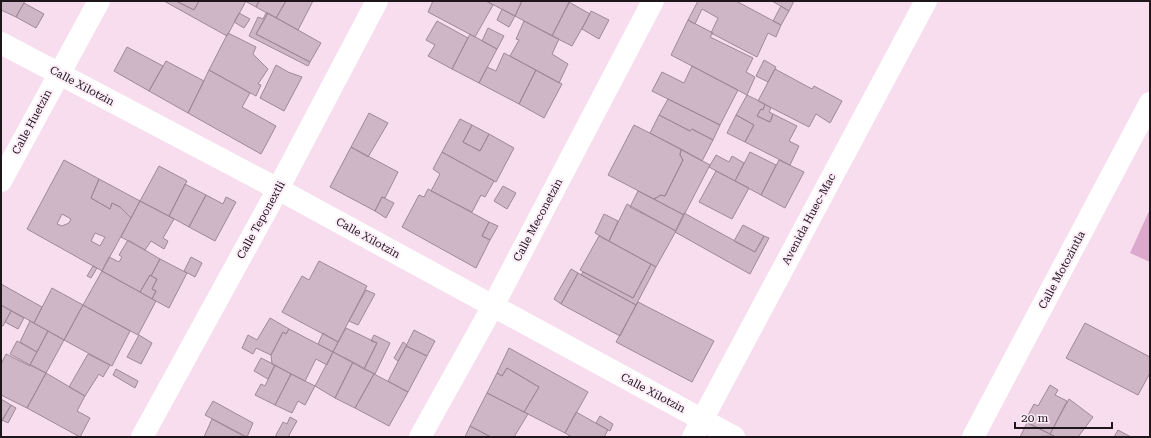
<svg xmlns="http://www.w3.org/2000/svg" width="1151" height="438" viewBox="0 0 1151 438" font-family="'Roboto Serif',serif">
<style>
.green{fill:#dca9cc}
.building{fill:#cfb6c6;stroke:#a08898;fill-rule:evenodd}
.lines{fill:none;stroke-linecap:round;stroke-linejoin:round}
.minor{stroke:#fff;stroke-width:22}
.labels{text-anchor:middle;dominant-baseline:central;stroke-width:4;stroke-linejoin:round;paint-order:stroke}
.street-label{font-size:11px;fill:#1f161c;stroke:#fdedf8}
</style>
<rect width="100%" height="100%" fill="#f7ddee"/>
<path class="green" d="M1150,209V262L1130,253Z"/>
<path class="building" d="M1,1H25L16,17L1,10Z
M164,1H176L194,10L199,1H246L227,36Z
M176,1H199L194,10Z
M245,1H259L256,7Z
M259,1H286L276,18L256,7Z
M286,1H313L298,30L276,18Z
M433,1H486L493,5L475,37L428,12Z
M486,1H522L515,16Z
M522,1H570L552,36L515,16Z
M698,1H736L781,25L776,37L768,33L757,57L711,33L718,18L702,9L695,24L688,20Z
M772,1H794L789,11Z
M569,2L590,14L572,46L552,36Z
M24,3L44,14L36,28L16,17Z
M781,6L789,11L781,25L773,21Z
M502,9L515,16L509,27L497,20Z
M591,11L609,20L599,39L582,29Z
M239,13L250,19L244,28L234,22Z
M266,13H268L256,34L310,62L308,66L249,36L258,17L263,19Z
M268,13L321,43L310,62L256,34Z
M688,20L713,33L710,37L753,58L746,72L755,77L747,95L671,55Z
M437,21L468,38L452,69L428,56L435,45L426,40Z
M524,21L559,39L552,54L568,64L559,83L510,56L519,40L516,39Z
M488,28L504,36L497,49L482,41Z
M228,33L256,47L253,54L268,69L258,84L261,85L256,96L209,70Z
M470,34L497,49L479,83L452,69Z
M127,47L163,66L149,91L114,71Z
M504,53L536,70L519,104L479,83L487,67L496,71Z
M764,60L776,67L768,82L756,76Z
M166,61L204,81L188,113L149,91Z
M276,65L288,72L302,77L284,111L260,98Z
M692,66L738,90L720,125L652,91L662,72L684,83Z
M775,69L812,89L814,86L842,101L830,123L816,114L809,127L758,101Z
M209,70L250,93L242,107L276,126L261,154L188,113Z
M536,70L562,84L544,118L519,104Z
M747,95L765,104L763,110L761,109L757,116L770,122L773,114L797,126L789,141L799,146L790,165L745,142L754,125L736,115Z
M668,99L720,125L713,140L692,129L690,131L659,115Z
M765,104L771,108L769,112L773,114L770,122L757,116L761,109L763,110Z
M369,113L388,123L368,157L351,147Z
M659,115L690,131L692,129L713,140L702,161L650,133Z
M736,115L754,125L745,142L727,133Z
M460,119L472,125L463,142L480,151L489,134L514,148L496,182L442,152Z
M472,125L489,134L480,151L463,142Z
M634,125L681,149L680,155L683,160L665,196L661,195L654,199L608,175Z
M351,147L398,172L385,198L382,197L375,211L330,187Z
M681,149L710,165L684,215L654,199L661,195L665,196L683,160L680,155Z
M442,152L494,181L485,197L481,195L472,212L431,191L440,174L433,169Z
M750,152L776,165L761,195L735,181Z
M716,155L729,162L732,156L744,163L735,181L709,167Z
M64,160L99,179L91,198L110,209L112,203L120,207L131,218L102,271L27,229ZM62,214L71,219L69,223L62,226L57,224ZM95,233L105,237L100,246L91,241Z
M779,160L804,172L785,208L761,195Z
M159,166L187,181L169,216L140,201Z
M716,171L749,188L732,219L699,202Z
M99,179L140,201L131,218L120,207L112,203L110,209L91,198Z
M185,184L206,195L189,227L169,216Z
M503,186L516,193L507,209L494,201Z
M428,189L489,222L482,236L490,240L476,268L402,227L419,195L424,197Z
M638,191L684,215L676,231L630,207Z
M206,195L223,204L226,197L236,202L215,241L189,227Z
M382,197L394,203L386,218L375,211Z
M140,201L174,219L163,238L168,241L164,249L151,241L145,250L121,237Z
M627,204L676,231L656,267L609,241Z
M684,213L755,252L764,236L769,238L750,274L675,232Z
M604,214L618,221L609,241L595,233Z
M489,222L498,226L490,240L482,236Z
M743,225L764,236L755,252L734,241Z
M599,236L651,264L633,298L580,270Z
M128,240L160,259L151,276L150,275L140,292L102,271L109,257L119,262L122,257L119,255Z
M191,257L202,263L195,277L184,271Z
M160,259L187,273L169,308L152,299L156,291L152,289L157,279L151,276Z
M319,261L367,286L338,342L282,312L302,276L309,280Z
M651,264L656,267L636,305L581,275L583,272L633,298Z
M93,266L97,268L91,278L87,276Z
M571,269L578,273L561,304L554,299Z
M102,271L156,301L138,335L83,305Z
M578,273L636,305L620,336L561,304Z
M150,275L157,279L152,289L156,291L152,299L140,292Z
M1,284L42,307L34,323L1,305Z
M52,288L83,305L64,340L34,323Z
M366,290L375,294L358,325L349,321Z
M638,302L714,341L692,382L616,342Z
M1,305L11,311L3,326L1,325Z
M83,305L130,331L112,366L64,340Z
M11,311L24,318L18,329L5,322Z
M270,318L289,329L286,334L283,332L271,355L256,348L253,354L242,348L248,335L257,340Z
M30,321L48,331L37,352L20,342Z
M1085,323L1150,357V373L1138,395L1066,358Z
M346,328L377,343L364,369L333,352Z
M289,329L333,352L327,365L316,359L305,381L272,364L271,355L283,332L286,334Z
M414,330L435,341L427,356L406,346Z
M48,331L64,340L46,373L30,365Z
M323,333L338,342L333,352L318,344Z
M139,335L152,343L141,364L127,357Z
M374,335L390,343L375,374L364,369L377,343L371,341Z
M17,341L37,352L30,365L10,354Z
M403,342L407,345L398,361L394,358Z
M406,346L427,356L408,392L388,381Z
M509,348L588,392L565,433L524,412L539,387L507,368L502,376L497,373Z
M333,352L353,362L335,398L315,386Z
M6,354L30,366L31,365L46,373L27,408L1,395V364Z
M88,354L110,365L103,377L99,374L85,396L69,387Z
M261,358L275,365L268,379L254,371Z
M353,362L374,374L355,408L335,398Z
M275,365L291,374L275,405L255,395L261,384L265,386Z
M507,368L539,387L524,412L487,393L497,373L502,376Z
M116,369L138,381L135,388L113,375Z
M46,373L85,396L77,411L90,418L80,437L27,408Z
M291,374L315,386L305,405L298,401L292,413L275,405Z
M374,374L408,392L389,426L355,408Z
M1050,385L1058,390L1055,395L1067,401L1050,434L1025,421L1034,404L1038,406Z
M487,393L528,414L514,437H491L470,426Z
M1,399L11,405L1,423Z
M1069,399L1093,417L1078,437H1056L1050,434Z
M213,401L253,423L247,437L205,415Z
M11,405L16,408L8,423L2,420Z
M576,412L608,430L604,437H572L565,433Z
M600,416L613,424L610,431L596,423Z
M290,417L297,421L288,437H275L283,422L287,424Z
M212,419L245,437H204Z
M1027,423L1050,434L1054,436L1020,437Z
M470,426L491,437H465Z
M1118,430L1131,437H1114Z"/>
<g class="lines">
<path class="minor" d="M1,43L278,189L734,437
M1,181L99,1
M142,437L278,189L377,1
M420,437L493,306L653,1
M693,437L926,1
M973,437L1150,103"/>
</g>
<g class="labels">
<g class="street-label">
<text transform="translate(82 86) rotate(28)">Calle Xilotzin</text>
<text transform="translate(32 122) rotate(-62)">Calle Huetzin</text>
<text transform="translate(809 219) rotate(-62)">Avenida Huec-Mac</text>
<text transform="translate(261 220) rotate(-61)">Calle Teponextli</text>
<text transform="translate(538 220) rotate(-62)">Calle Meconetzin</text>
<text transform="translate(368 238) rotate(29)">Calle Xilotzin</text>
<text transform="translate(1062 270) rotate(-62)">Calle Motozintla</text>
<text transform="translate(653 393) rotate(28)">Calle Xilotzin</text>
</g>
</g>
<rect width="1151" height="438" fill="none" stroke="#1f161c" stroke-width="4"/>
<path d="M1015 422v6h97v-6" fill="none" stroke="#1f161c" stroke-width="2"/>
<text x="1021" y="422" font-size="12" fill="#1f161c" stroke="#fdedf8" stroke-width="3" paint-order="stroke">20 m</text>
</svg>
